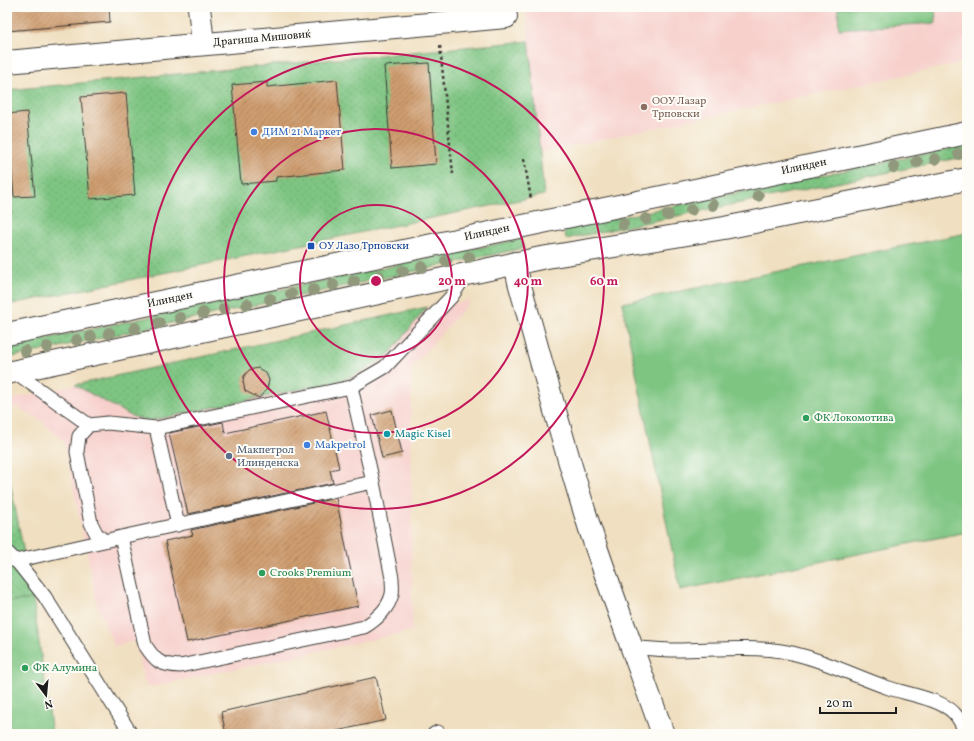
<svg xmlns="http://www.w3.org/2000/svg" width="974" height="741" viewBox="0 0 974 741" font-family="Vollkorn,serif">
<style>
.built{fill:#f7d0cc}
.grass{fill:url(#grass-dots);stroke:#4d704f}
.park{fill:#7ec582;stroke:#4d704f}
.building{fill:url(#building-hatch)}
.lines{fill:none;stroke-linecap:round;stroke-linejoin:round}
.service-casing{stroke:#3c3935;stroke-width:15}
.minor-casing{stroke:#3c3935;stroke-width:24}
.tertiary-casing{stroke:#3c3935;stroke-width:24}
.path{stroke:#3c3935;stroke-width:2.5;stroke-dasharray:3 3;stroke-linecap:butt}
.service{stroke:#fff;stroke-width:13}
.minor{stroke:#fff;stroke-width:22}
.tertiary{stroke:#fff;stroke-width:22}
.tree{fill:#91997c}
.ring{fill:none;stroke:#c2185b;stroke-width:2}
.education-dot{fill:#8d6e63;stroke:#fdfcf7;stroke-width:1.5}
.shop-dot{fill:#3f7fe0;stroke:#fdfcf7;stroke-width:1.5}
.transit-dot{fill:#1a4fb4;stroke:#fdfcf7;stroke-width:1.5}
.leisure-dot{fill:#2e9e5b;stroke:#fdfcf7;stroke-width:1.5}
.culture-dot{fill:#0f9aa8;stroke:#fdfcf7;stroke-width:1.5}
.service-dot{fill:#5c6f8a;stroke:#fdfcf7;stroke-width:1.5}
.labels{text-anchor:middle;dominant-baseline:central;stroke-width:4;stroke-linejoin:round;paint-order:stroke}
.street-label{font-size:11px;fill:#1c1c1c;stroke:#fdfcf7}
.education-label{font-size:11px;fill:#785e54;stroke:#fdfcf7;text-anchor:start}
.shop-label{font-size:11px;fill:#366cbe;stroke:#fdfcf7;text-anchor:start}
.transit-label{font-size:11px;fill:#164399;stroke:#fdfcf7;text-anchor:start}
.leisure-label{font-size:11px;fill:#27864d;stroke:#fdfcf7;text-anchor:start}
.culture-label{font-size:11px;fill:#0d838f;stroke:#fdfcf7;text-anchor:start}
.service-label{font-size:11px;fill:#4e5e75;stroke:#fdfcf7;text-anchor:start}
.centre{fill:#c2185b;stroke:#fdfcf7;stroke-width:2}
.ring-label{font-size:12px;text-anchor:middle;font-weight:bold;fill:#c2185b;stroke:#fdfcf7;stroke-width:4;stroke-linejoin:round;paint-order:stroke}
</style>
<defs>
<pattern id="grass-dots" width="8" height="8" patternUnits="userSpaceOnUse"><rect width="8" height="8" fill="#7ec582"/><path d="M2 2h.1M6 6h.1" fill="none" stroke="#6ca970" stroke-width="1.8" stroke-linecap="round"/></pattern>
<pattern id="building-hatch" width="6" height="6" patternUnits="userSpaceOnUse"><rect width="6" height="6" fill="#cf9d6f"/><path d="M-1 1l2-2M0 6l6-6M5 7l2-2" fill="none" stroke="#a77f5a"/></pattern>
</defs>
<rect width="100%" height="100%" fill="#fdfcf7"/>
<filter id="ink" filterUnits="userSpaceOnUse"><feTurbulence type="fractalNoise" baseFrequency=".025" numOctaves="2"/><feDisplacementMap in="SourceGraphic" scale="8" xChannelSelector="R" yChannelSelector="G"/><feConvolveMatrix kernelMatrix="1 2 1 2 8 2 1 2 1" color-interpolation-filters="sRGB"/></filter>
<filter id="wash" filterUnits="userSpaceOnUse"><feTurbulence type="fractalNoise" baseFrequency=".012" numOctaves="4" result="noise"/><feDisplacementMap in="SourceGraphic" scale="16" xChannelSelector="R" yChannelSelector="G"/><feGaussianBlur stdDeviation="0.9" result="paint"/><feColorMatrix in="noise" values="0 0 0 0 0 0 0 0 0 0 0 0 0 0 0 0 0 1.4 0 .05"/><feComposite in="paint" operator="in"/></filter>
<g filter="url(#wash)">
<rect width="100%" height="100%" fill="#f0dfc0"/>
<path class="built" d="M526,7H967V62L540,152Z
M471,300L411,368L412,631L146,688L135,641L114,646L98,608L64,442L36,417L7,403V400Z"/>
<path class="grass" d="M529,41L544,195L7,305V90Z
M967,145V156L566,239L564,229Z
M521,239L524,248L7,358V347Z
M427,307L388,356L365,370L340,381L149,421L131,416L75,385Z
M7,466L33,599L7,602Z"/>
<path class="park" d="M838,7H935L936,23L839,29Z
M967,233V532L680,590L622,303Z
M33,599L52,734H7V602Z"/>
<g id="blocks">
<path class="building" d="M7,7H109L110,22L7,31Z
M429,63L436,164L392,168L384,66Z
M337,80L345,170L276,177V181L241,184L232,85L267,82V87Z
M126,93L135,195L90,199L81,97Z
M27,112L35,196L14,197L7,114Z
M258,368L266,373L269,380L267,389L259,398L245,391L243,381L244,376L249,370Z
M392,410L402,453L382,458L372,415Z
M326,411L339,468L330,470L333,483L188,514L169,433L223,422L225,433Z
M336,498L358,606L187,642L165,541L193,535L191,530Z
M376,677L386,720L323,734H226L221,712Z"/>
</g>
</g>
<g filter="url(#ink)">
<use href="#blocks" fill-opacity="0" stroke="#3c3935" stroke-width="1"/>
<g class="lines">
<defs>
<path id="service" d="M15,372L89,425L108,423L156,428L351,387L385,367L452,296L467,273
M89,425L79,436L77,452L91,523L96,533L104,541L121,537L145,645C156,662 160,665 180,666L364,627C376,620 389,608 392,594C393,589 392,583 392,578L373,482L351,387
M156,428L178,525
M121,537L373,482
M7,552L19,564L45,597L131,734
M15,561L104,541
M632,648C646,648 661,650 675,650C710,650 746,646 781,651C819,657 853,676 889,688C907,694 941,699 954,713C960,719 963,727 966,734
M434,734L438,732"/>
<path id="minor" d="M199,7L203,44
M7,62L506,17L504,7
M515,263L519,282C542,364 564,447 590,529C613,598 639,666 663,734"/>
<path id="tertiary" d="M7,334L967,133
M7,373L541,258L724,228L967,179"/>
</defs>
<use href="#service" class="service-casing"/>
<use href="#minor" class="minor-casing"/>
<use href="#tertiary" class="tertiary-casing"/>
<path class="path" d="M440,46L453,174
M524,159L531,199"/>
<use href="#service" class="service"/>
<use href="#minor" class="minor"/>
<use href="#tertiary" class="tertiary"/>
</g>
<g class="tree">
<circle cx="959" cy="154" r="6"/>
<circle cx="935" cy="159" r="6"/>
<circle cx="917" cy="162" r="6"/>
<circle cx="894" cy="167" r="6"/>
<circle cx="758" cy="196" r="6"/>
<circle cx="713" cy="205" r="6"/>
<circle cx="691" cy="210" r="6"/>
<circle cx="668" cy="215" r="6"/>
<circle cx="646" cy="219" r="6"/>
<circle cx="623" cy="224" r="6"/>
<circle cx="469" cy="257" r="6"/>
<circle cx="446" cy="261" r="6"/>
<circle cx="422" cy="267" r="6"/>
<circle cx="403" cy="271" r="6"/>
<circle cx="379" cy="276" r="6"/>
<circle cx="354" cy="281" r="6"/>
<circle cx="333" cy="285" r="6"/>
<circle cx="313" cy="290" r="6"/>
<circle cx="291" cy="294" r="6"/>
<circle cx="270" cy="299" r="6"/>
<circle cx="247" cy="304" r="6"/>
<circle cx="224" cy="309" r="6"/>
<circle cx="203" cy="313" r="6"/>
<circle cx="180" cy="318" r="6"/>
<circle cx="159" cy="323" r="6"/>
<circle cx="135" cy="328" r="6"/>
<circle cx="109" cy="333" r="6"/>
<circle cx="91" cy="337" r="6"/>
<circle cx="77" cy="340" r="6"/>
<circle cx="47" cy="347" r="6"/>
<circle cx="25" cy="351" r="6"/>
</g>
</g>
<g class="ring">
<circle cx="376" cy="281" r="76"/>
<circle cx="376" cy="281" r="152"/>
<circle cx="376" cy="281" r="228"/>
</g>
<circle class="education-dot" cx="644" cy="107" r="4"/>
<g class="shop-dot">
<circle cx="254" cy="132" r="4"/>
<circle cx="307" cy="445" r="4"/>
</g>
<rect class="transit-dot" x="307" y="242" width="8" height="8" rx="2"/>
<g class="leisure-dot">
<circle cx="806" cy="418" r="4"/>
<circle cx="262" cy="573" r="4"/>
<circle cx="25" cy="668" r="4"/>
</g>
<circle class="culture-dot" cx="387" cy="434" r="4"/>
<circle class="service-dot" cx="229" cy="456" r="4"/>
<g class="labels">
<g class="street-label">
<text transform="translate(262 39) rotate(-5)">Драгиша Мишовиќ</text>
<text transform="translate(804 167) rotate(-12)">Илинден</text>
<text transform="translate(487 233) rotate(-12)">Илинден</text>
<text transform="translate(170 300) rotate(-12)">Илинден</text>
</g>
<g class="education-label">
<text x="652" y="101">ООУ Лазар<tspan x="652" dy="13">Трповски</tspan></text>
</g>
<g class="shop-label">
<text x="262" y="132">ДИМ 21 Маркет</text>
<text x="315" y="445">Makpetrol</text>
</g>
<g class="transit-label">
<text x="319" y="246">ОУ Лазо Трповски</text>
</g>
<g class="leisure-label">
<text x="814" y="418">ФК Локомотива</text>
<text x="270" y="573">Crooks Premium</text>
<text x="33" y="668">ФК Алумина</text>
</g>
<g class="culture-label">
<text x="395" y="434">Magic Kisel</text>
</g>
<g class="service-label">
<text x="237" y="450">Макпетрол<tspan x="237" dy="13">Илинденска</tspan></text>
</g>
</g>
<circle cx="376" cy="281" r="6" class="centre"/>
<g class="ring-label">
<text x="452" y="285">20 m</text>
<text x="528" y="285">40 m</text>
<text x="604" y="285">60 m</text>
</g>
<rect width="974" height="741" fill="none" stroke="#fdfcf7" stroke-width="24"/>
<g transform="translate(46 695) rotate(164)" stroke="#fdfcf7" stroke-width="3" paint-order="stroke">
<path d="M0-3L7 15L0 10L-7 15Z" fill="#1c1c1c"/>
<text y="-6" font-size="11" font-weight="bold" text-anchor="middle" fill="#1c1c1c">N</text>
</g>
<path d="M820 707v6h76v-6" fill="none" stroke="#1c1c1c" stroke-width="2"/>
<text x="826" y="707" font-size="12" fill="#1c1c1c" stroke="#fdfcf7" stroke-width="3" paint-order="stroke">20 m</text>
</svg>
